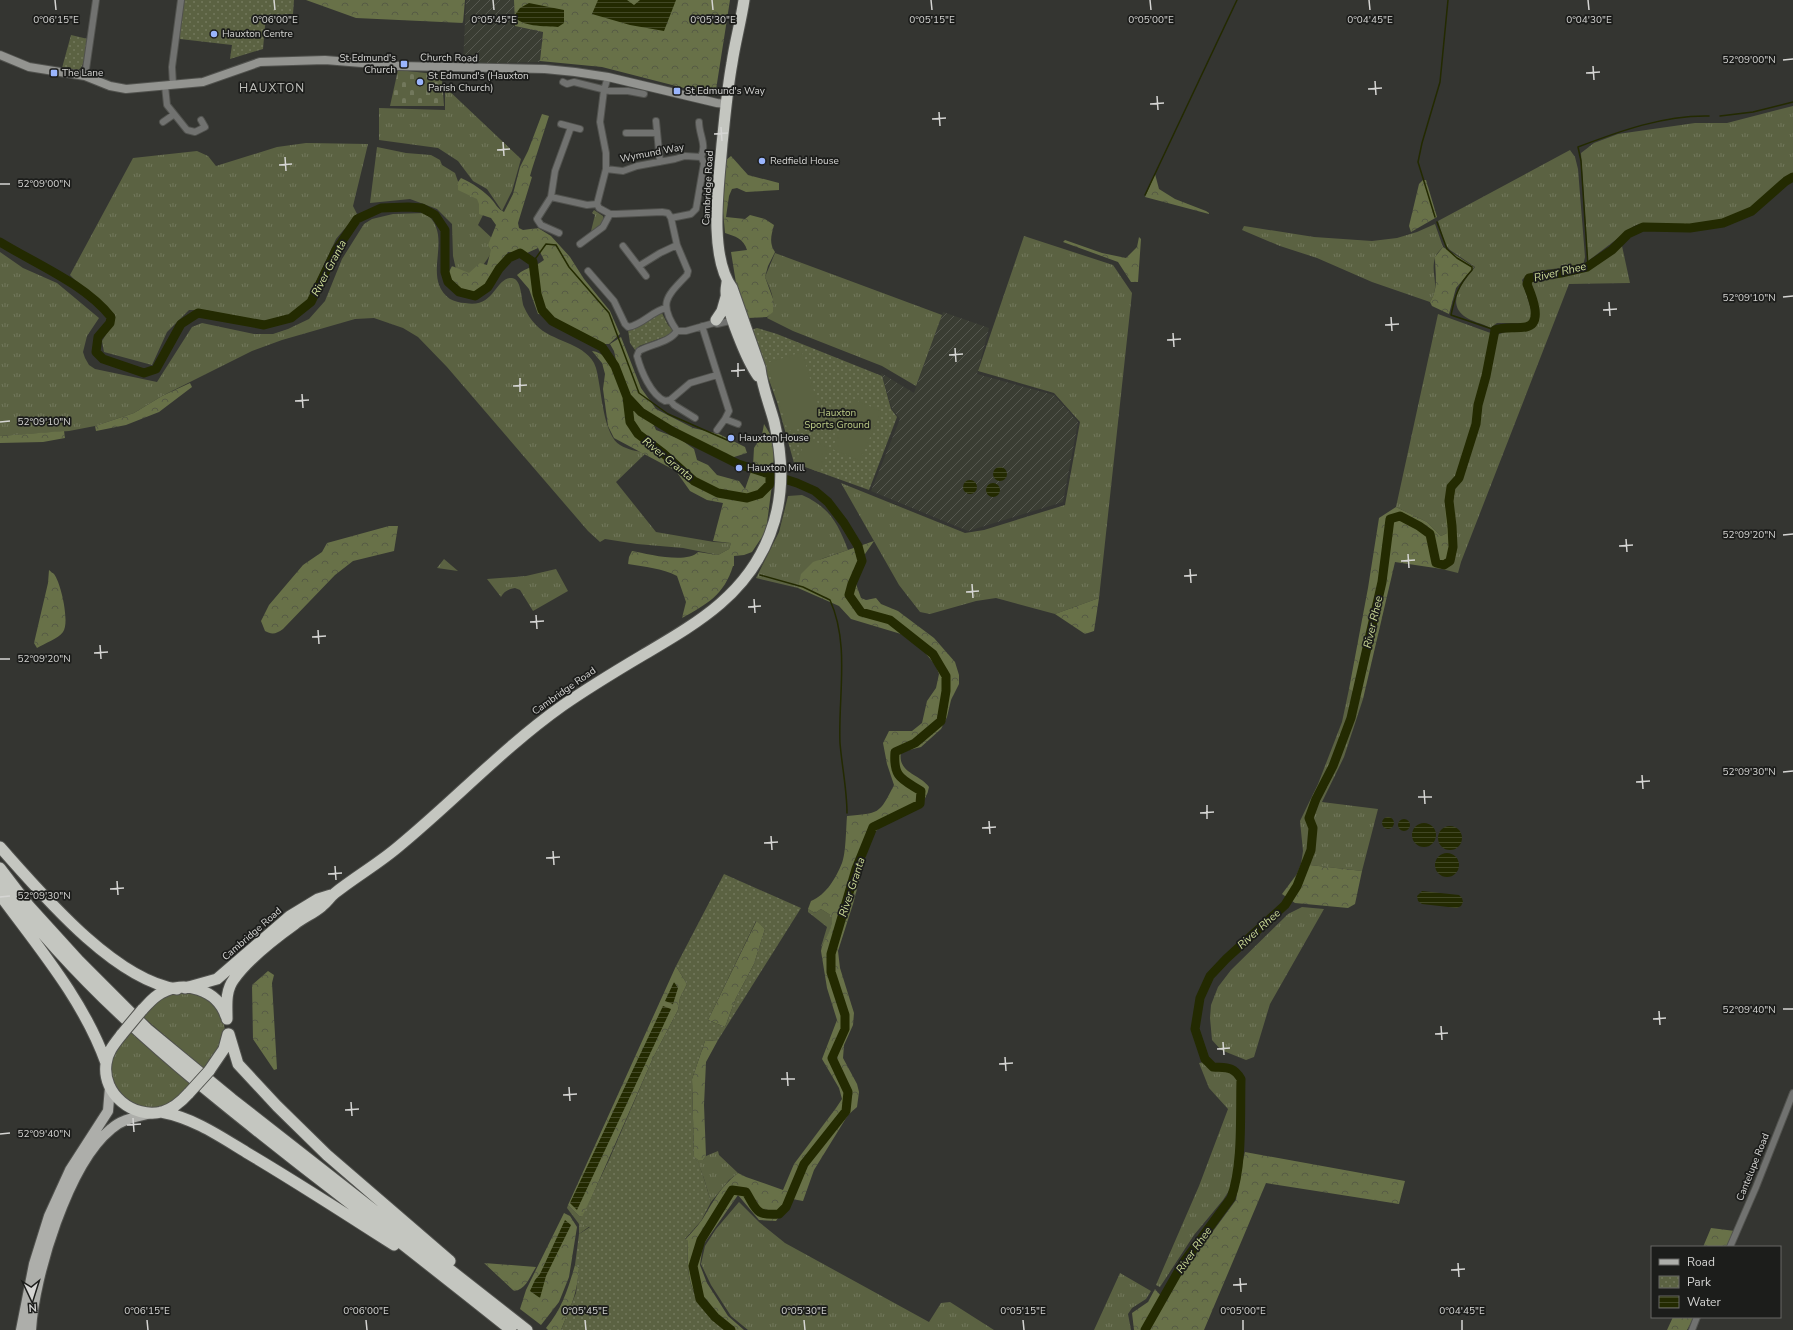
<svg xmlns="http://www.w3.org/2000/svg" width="1793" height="1330" viewBox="0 0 1793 1330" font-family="'Nunito Sans',sans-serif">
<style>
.industrial{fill:url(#industrial-furrows)}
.grass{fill:url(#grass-tufts)}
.forest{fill:url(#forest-crowns)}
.cemetery{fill:url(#cemetery-stones)}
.park{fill:url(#park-dots);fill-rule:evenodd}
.pitch{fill:#5b6242}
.water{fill:url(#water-rules)}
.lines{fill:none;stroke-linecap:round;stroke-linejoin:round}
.stream{stroke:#232a01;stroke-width:1.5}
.river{stroke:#232a01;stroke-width:9}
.street-casing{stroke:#51524e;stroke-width:8}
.secondary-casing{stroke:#51524e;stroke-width:10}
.primary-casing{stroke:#51524e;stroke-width:12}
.highway-casing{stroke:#51524e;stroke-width:13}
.street{stroke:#717270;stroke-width:6}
.secondary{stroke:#939490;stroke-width:8}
.primary{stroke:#adaeaa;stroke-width:10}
.highway{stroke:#c4c6c0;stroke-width:11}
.highway-bridge-casing{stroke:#51524e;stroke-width:13;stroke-linecap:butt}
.highway-bridge{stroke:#c4c6c0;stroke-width:11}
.ticks{fill:none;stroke:#d5d5d3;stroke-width:1.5}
.poi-dot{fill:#9ab5fd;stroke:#1c1d1b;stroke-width:1.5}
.labels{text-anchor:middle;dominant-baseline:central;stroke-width:3.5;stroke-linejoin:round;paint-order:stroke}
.poi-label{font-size:10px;fill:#d5d5d3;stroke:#1c1d1b;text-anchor:start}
.street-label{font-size:10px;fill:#d5d5d3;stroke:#1c1d1b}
.park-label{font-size:10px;fill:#bccb86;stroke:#1c1d1b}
.water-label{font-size:11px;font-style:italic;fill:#cddc97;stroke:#1c1d1b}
.quarter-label{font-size:12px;letter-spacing:1px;fill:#c0c1bc;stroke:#1c1d1b}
.ticks-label{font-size:10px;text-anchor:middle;fill:#d5d5d3;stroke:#1c1d1b;stroke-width:3.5;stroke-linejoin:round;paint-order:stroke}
</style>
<defs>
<pattern id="industrial-furrows" width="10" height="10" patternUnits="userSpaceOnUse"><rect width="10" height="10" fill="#3a3d33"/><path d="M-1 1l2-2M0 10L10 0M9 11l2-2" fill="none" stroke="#565850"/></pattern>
<pattern id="grass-tufts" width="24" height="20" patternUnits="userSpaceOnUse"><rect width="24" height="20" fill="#5b6242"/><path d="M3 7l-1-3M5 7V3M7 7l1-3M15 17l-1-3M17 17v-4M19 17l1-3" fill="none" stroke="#72785c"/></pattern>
<pattern id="forest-crowns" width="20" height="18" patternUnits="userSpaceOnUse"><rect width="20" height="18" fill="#687148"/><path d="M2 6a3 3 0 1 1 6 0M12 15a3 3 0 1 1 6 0" fill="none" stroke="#565b44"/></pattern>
<pattern id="cemetery-stones" width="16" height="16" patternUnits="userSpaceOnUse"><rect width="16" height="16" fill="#5b6242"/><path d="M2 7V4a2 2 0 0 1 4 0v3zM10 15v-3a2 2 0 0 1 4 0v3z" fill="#72785c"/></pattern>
<pattern id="park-dots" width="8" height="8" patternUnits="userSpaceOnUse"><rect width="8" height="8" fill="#5b6242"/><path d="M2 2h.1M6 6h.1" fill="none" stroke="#72785c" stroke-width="1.8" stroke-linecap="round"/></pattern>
<pattern id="water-rules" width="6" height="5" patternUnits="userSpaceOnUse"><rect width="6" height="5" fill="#232a01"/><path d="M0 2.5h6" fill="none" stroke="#424825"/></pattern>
</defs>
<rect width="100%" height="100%" fill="#343531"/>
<path class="industrial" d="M466,0H514V26L542,32L540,62L463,64Z
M943,312L989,328L977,374L1054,395L1078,422L1063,502L968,531L871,491L900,419L892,409L881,373L914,393Z"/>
<path class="grass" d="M445,87L521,159L512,191L502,211L487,189L473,181L458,161L438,148L379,140V108L445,110Z
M1793,106V173L1751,207L1734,217L1698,225L1677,227L1639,224L1634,226L1588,261L1581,153L1594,143L1618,134L1695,123H1727Z
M306,143L368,144L353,206L357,214L336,239L307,301L292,313L272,321L247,319L205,310H189L167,332L152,365L104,352L102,341L114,322L115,315L85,290L70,275L133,158L197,151L208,156L216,166L277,147Z
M377,147L406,153L431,155L440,160L442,165L455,173L460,187L478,198L485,211L478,225L494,240C495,253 480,269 472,278L457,274L453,256L452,224L437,209L410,199L370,203Z
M1570,150L1575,157L1578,169L1585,257L1583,266C1567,269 1531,267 1522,280L1532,313L1531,320L1527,323H1497L1490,328C1482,323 1472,322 1464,316C1445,301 1465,280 1475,267L1450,250L1445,244L1438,221Z
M594,210L603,216L604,220L602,225L591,231L595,215L592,213Z
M425,213C430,217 434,221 436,227C445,250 425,281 450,299C454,301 460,303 465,303C495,309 495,277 512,278C522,279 521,300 524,307C527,314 531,320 536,325C552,342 582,342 594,363C597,369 598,377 599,383C602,399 605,436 620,445C628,450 637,451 646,453L616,482L656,532L714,542L731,543L729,549L718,555L683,548L637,544L605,539L600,542L588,531L447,367L418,337L403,328L374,318L355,319L282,340L252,351L162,396L134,413L95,426L69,431L0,436V252L23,268L57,283L99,318L87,336L83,352L85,358L89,365L95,369L157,382L192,327L202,323L254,334H273L288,329L309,319L325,301L342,259L364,224L372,219L393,214Z
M1435,224L1443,247C1440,250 1436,254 1435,258C1430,274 1441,285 1430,302L1372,282L1317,258L1280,246L1242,230L1244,226L1314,237L1372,241L1397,238L1417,232Z
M1024,236L1113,265L1132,293L1099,598L1055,614L996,598L976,601L930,614L920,612L899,585L841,483L965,533L984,530L1065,505L1080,422L1054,393L978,371Z
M1622,246L1630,283L1569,284L1461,562L1458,573L1442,569L1455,557L1447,521V533L1441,536L1427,522L1396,507L1438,314L1496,335L1509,331L1528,330L1538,321L1536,299L1530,286L1533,279L1561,275L1591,267Z
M775,253L942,315L916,386L882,366L793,331L767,318C779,305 771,291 765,277Z
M802,495C829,507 838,523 848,550C823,559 806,559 798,588L756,578L779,532L788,496Z
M444,559L458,571L437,568Z
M556,569L568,591L533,611L520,590L515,588C509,589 504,591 501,597L487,579L526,576Z
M1349,689L1363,699L1344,757L1322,802L1378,809L1362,871L1301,864L1303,851L1300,821L1318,784L1342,722Z
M1302,907L1324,909L1270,1004L1254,1057L1246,1060L1221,1050L1212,1040L1210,1018L1211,1005L1218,987L1231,970L1288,914Z
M808,909L815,913L821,909L832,916C833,928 827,938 821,947L827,927L808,912Z
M176,991C183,992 191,992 198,993C216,998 229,1024 224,1041C221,1051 211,1062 205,1070L142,1016L151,1005Z
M129,1029L192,1082C186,1089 178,1101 170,1104C141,1117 106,1094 112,1061C112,1057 113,1052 114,1049C118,1042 125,1035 129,1029Z
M1204,1062L1210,1069L1232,1071L1238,1078L1236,1152L1232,1186L1223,1200L1194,1235L1160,1287L1156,1285L1199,1186L1228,1109L1209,1088L1199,1063Z
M718,1151L719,1155L738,1173L729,1180L711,1202C706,1187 703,1170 694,1157L698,1160H703L706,1156Z
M739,1202L759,1222L785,1243L929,1322L941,1303L950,1302L994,1330H748L731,1316L711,1285L701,1264L705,1246L716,1229Z
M568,1205L579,1216L583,1217L580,1221L584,1225L590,1226L579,1234V1224L567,1208Z
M1120,1273L1151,1291L1146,1299L1132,1308L1128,1314L1131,1330H1094Z"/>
<path class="forest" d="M306,0H465L463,23L356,18Z
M514,0H730L715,96L602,67L540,61L543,32L515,26Z
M542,114L549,116L532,169L530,176L532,177L518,223L519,228L523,230L538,228L551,236L570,257L584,279L610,311L620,334L609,344H599L564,327L547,315L538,314L529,289L517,275C528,266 534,268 544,260L538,248L527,253L508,252L490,281L476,292L458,288L448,274L452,266L469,273L480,263L487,265L491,250L488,245L496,225L491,218L479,214V204L477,199L458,190V182L461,178C472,183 485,191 493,201C497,206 498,209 504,212L513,194L520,167L528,151Z
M731,156L748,175L779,183V190L746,192L737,188L732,189L729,196L726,217L745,219L750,215L765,219L774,225C771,236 769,243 775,252L768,266L765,277L773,299V312L767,317L748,318L736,283L731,252L747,250C744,239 735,236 725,233L723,211L726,160Z
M1155,174L1159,189L1175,199L1206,211L1209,213V214L1145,197Z
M1423,180H1426L1437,217L1411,232L1409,226L1419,184Z
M1139,237L1141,239L1138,282H1131L1118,262L1063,242L1065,240L1102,253L1126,258L1137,247Z
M1443,247L1474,267L1456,288L1449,314L1432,306L1430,302C1439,288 1435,273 1435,257Z
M621,337L641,388L656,409L693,428L719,434L745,447L747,453L734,457L727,462L716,451L703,450L680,432L660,421H652L656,430L680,439L694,449L697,460L708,465L717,475L739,481L745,489L753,466L754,448L762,435L764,424L770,434L774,450L773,477L766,531L752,552L744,555L734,556V566H733C724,595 707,604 682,618L686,602L677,576C662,568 645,567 628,564L629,557L632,551C647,554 687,564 698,552L718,555L729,549L731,543L713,541L723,503L707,500L690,491L676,471L614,438L608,426L603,389L605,374L602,363L592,351C603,352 608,362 617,365L614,351L610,344Z
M190,383L192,387L159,412L126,425L96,431L95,426L134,413L162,396Z
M64,431L65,438L43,442L0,443V436Z
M1451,503L1455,557L1442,569L1395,562L1363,699L1349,689L1368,588L1379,518L1396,507L1427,522L1441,536L1447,533L1445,506Z
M389,526H398L394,551L353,561L335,575L283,629C276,634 272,635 265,631L261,621L269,605L303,565L322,552L327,543Z
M874,541L865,554V561L856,584L861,598L866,600L876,598L881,604L898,611L934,638L955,662L959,675V684L951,700L947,717L941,729L921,747L901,752C897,773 920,774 929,787C924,819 884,811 870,840L853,904L838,951L840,968L854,1013L853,1025L844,1045L843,1058L857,1084L859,1092L857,1107L848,1115L814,1170L803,1201L792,1199L776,1221L759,1220L738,1195L703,1245L700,1265L707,1283L728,1316L744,1330H726C693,1298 686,1289 688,1241L685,1240C691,1233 697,1227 702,1220C713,1202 720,1187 738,1173L746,1177L783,1190L794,1164L836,1108L842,1099L839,1088L822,1059L837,1020L827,988L821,951C822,941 833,932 832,916L821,909L815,913L808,909L811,901C826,895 836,878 842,863C846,853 846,828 847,816C879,813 879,815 894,785L887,764L883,743L889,731H912L922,723L927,701L936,688L939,674L936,666L923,650L901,634L851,619L839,606L798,588L801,574L813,562Z
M49,570C51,572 53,573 54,574C61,583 70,623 63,632C58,639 45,643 37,648L34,643L48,583Z
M1099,598L1094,631L1085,634L1055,614Z
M1301,864L1362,871L1355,904L1348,908L1295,903L1282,894L1297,874Z
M757,920L765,929L754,964L736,998L725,1027L708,1020Z
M676,966L687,984L680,998L678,1010L653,1058L583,1217L579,1216L568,1205Z
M268,971L274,975L272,983L277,1069L274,1070L253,1039L252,985Z
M718,1040L706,1062L704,1105L706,1156L703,1160H698L694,1157L692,1079L705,1041Z
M1245,1152L1405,1181L1399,1204L1266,1183L1204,1330H1134L1132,1313L1148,1302L1155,1289L1161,1296L1172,1287L1236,1200L1241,1168Z
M564,1213L570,1216L577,1227L569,1277L559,1302L541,1325L520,1309L526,1290Z
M1711,1228L1735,1231L1727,1247H1703Z
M484,1263L536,1267C530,1276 526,1290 514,1291Z
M575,1265L579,1268C577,1295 571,1306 561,1330H548L546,1328C562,1309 568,1289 575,1265Z
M1673,1317H1694L1687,1330H1667Z"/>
<path class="cemetery" d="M398,70L436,74L442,79L444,106H390Z"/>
<path class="park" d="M183,0H294L293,14L266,15L263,49L230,59L232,45L180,39V14Z
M71,35L88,39C86,48 86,72 74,71C70,71 65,69 62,68Z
M662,313L668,325L673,330L672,334L639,346L637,350H635L630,343L628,330C641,328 649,315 662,313Z
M757,328L777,334L882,376L891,409L897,417L869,490L794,463L777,402L751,330Z
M724,874L801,908L718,1040L705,1041L692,1079L694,1156C703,1170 706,1187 711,1202L701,1221L685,1239L688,1241C686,1287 692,1300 726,1330H561L576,1293L579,1268L575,1265L579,1234L590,1227L580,1224V1221L609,1160L653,1058L678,1010L680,998L687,984L676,966ZM756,921L765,929L754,964L736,998L725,1027L708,1020Z"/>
<path class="pitch" d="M802,352L823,421L788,431L767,363Z
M853,399L881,411L860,461L832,449Z
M807,438L829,448L819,472L796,463Z"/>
<path class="water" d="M598,0H627L634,5L640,0H676L664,31L630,25L592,14Z
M529,3L564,10V23L558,27C547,26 517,27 515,15L520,8Z
M993 474a7 7 0 1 1 14 0a7 7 0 1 1-14 0Z
M963 487a7 7 0 1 1 14 0a7 7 0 1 1-14 0Z
M986 490a7 7 0 1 1 14 0a7 7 0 1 1-14 0Z
M1382 823a6 6 0 1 1 12 0a6 6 0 1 1-12 0Z
M1398 825a6 6 0 1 1 12 0a6 6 0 1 1-12 0Z
M1412 835a12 12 0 1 1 24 0a12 12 0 1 1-24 0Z
M1438 838a12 12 0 1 1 24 0a12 12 0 1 1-24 0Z
M1435 865a12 12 0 1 1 24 0a12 12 0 1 1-24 0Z
M1422,891L1459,895L1462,898L1463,902L1461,906L1457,908L1422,904L1418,901L1417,896Z
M674,982L678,988L673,1004L665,1001Z
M663,1006L671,1009L577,1210L570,1203Z
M565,1220L571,1225L546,1276L540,1298L530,1291L535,1280L540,1274Z"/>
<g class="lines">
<path class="stream" d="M1720,116L1753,112L1793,102
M1145,195L1237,0
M1435,217L1418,162L1422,143L1440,82L1448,0
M1437,222L1447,249L1457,258L1472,267V270C1458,285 1455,296 1451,315L1495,330
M533,262L546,244L556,245L569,267L609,313L639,393L668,414L727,440
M1588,266L1581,161L1578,147C1620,131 1664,115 1709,116
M760,575L803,587L830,600C850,644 838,696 840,743C842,767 847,790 847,813"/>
<path class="river" d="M0,242C36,264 85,284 111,317L110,323L98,337L96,352L103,359L144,373L156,369L181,324L198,313L264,325L291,318L311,302L336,250L357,219L381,208L408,207L422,208L435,215L445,230V272L448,282L459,292L475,296L488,287L499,269L509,258L520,253L533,262L537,294L542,310L552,321L602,347L615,366L627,397L641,412L672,431L738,464L797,483L815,491L828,502L844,523L858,546L862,561L852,584L849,595L861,612L890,620L933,654L946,676V691L941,721L915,743L895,752C893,778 902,779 921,791L920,804L873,827L856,869L831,954V972L845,1015V1029L832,1058L848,1092L846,1111L804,1164L786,1207L779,1214C755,1216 757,1210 746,1192L732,1190L701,1240L693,1266L700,1299L715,1317L731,1330
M627,397L630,422L638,434L663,453L694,481L718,493L747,498L760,494L770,484V475
M1145,1330L1183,1263L1231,1198C1243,1166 1240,1115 1241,1079C1233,1066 1227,1068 1213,1067L1205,1059L1195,1029L1200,998L1210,976L1226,959L1285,905L1297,886L1311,850L1313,828L1309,818L1316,799L1333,766L1351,718L1382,582L1390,519L1400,516L1419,526L1430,534L1436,563L1444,565L1450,561L1453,547L1452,526L1449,501L1451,487L1459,478L1476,424L1478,405L1486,376L1495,330C1505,326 1516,329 1526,327C1544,323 1531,294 1527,284L1529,278L1561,273L1587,267L1612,250L1628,234L1643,227L1690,228L1723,223L1752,211L1786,181L1793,177"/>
<defs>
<path id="street" d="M85,76L96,0
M608,77L604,90L600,122L606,153V169L597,204L599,208L610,214H616L662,212L668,213L671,218L677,245L688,271L687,275C666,297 658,303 677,331H686L714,323L717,324L734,320
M563,82L567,84L574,82L610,91H628L644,94
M173,85L172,67L181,0
M165,86L167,105L187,130L195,132L205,127L201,120
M656,121L660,162
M163,122L173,115
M699,122C699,135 707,144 701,157
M561,124L580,129
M626,133H656
M606,169L623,171L637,166L675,159L685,156L701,157L704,163L696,209L691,214L671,218
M551,197L587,205L597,204
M559,233L541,225L537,219L551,197L555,171L571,127
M580,244L603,227L610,214
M623,246L646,276
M639,266L660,253L677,245
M588,271L614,301L625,324L628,327C642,325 652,311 666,308
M702,326L729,411L725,419L738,424
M677,331C669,343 651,344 639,351L637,356C641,371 651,395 665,401L670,400L690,383L717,375
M670,400L674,405L695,418
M717,430L725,419
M1730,1247L1756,1187L1793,1093
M1692,1330L1697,1317"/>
<path id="secondary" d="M0,55L29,67L85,76L110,86L126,89L203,82L260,62L325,60L399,66L545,69L575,72L608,77L717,103L726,104"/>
<path id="primary" d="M21,1330L34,1264L49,1216L70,1170L108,1111L110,1087
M31,1330C34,1276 68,1164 111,1129C122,1119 137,1117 151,1113"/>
<path id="highway" d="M727,282C727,284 726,288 726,291C726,309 747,361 758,376
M716,320L722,311L726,297
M0,847C41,893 114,980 177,989
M0,868L29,906L79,961L147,1029L232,1099L527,1330
M0,881C86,996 191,1079 303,1167C373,1221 442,1275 511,1330
M0,895C39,948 84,1001 106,1063
M185,988L217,979L290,916L318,899L331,895
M142,1010C148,1004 153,997 161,993C184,980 217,989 226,1016
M227,1019C227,1005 225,991 234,979C249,958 274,939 295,924C304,917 314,913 322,906C327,902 330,897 335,893C355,877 378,864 398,847C454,801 503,748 562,706C588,688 616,671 643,655C697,623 747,595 770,534C784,498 783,458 774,421C769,403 762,386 760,368L732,288C708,255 719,183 722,144C725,117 727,90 732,63C735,42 741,21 744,0
M122,1034C115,1043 107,1052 106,1064C102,1094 133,1119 162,1112C173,1109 181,1102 189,1093
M229,1034L238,1064L277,1106L327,1155L450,1261
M209,1071L224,1049L228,1034
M161,1112C194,1118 221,1137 249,1154C298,1183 346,1214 394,1245"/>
</defs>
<use href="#street" class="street-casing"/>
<use href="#secondary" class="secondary-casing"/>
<use href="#primary" class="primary-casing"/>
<use href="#highway" class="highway-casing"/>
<use href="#street" class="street"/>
<use href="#secondary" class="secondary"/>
<use href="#primary" class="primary"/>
<use href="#highway" class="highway"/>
<defs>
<path id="highway-bridge" d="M122,1034L142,1010
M189,1093L209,1071"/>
</defs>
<use href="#highway-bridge" class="highway-bridge-casing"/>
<use href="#highway-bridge" class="highway-bridge"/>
</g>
<path class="ticks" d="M55,0L56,10M274,0L275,10M493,0L494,10M712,0L713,10M931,0L932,10M1150,0L1151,10M1369,0L1370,10M1588,0L1589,10M1783,60L1793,59M1593,66L1594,80M1586,73L1600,72M1375,81L1376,95M1368,89L1382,88M1157,96L1158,110M1150,104L1164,103M939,112L940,126M932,119L946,118M721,127L722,141M714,134L728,133M503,142L504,156M497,150L510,149M285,157L286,171M279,165L292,164M0,184H10M1783,297L1793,296M1609,302L1610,316M1603,310L1617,309M1391,317L1392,331M1385,325L1399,324M1173,333L1174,347M1167,340L1181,339M955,348L956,362M949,355L963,354M738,363V377M731,371L745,370M520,378V392M513,386L527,385M302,394L303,408M295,401L309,400M0,422L10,421M1783,535L1793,534M1626,539L1627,552M1619,546L1633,545M1408,554L1409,568M1401,561L1415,560M1190,569L1191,583M1184,576L1197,575M972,584L973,598M966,592L979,591M754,599L755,613M748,607L761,606M536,615L537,629M530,622L544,621M318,630L319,644M312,637L326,636M100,645L101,659M94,653L108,652M0,659H10M1783,772L1793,771M1642,775L1643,789M1636,782L1650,781M1424,790L1425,804M1418,797H1432M1207,805V819M1200,813L1214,812M989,821L990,834M982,828L996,827M771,836L772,850M764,843L778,842M553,851L554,865M546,858L560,857M335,866L336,880M328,874L342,873M117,881L118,895M110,889L124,888M0,897L10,896M1783,1009H1793M1659,1011L1660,1025M1653,1019L1666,1018M1441,1026L1442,1040M1435,1034L1448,1033M1223,1042L1224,1055M1217,1049L1230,1048M1005,1057L1006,1071M999,1064L1013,1063M787,1072L788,1086M781,1079H795M569,1087L570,1101M563,1095L577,1094M351,1102L352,1116M345,1110L359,1109M133,1118L134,1132M127,1125L141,1124M0,1134L10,1133M1458,1263L1459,1277M1451,1270L1465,1269M1240,1278L1241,1292M1233,1285L1247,1284M147,1320L148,1330M366,1320L367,1330M585,1320L586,1330M804,1320L805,1330M1023,1320L1024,1330M1243,1320V1330M1462,1320V1330"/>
<g class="poi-dot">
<circle cx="214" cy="34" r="4"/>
<rect x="400" y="60" width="8" height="8" rx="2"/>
<rect x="50" y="69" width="8" height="8" rx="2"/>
<circle cx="420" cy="82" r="4"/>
<rect x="673" y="87" width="8" height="8" rx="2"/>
<circle cx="762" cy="161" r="4"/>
<circle cx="731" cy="438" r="4"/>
<circle cx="739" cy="468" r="4"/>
</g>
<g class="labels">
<g class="poi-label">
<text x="222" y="34">Hauxton Centre</text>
<text x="396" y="58" text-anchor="end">St Edmund's<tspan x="396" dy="12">Church</tspan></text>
<text x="62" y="73">The Lane</text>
<text x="428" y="76">St Edmund's (Hauxton<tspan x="428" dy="12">Parish Church)</tspan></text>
<text x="685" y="91">St Edmund's Way</text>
<text x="770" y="161">Redfield House</text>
<text x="739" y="438">Hauxton House</text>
<text x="747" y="468">Hauxton Mill</text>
</g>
<g class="street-label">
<text transform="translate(449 58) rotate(1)">Church Road</text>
<text transform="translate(652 153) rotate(-11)">Wymund Way</text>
<text transform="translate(708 188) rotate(-87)">Cambridge Road</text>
<text transform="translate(564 691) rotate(-35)">Cambridge Road</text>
<text transform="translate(252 934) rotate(-41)">Cambridge Road</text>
<text transform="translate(1753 1167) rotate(-68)">Cantelupe Road</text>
</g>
<g class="park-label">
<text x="837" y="413">Hauxton<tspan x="837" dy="12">Sports Ground</tspan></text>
</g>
<g class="water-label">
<text transform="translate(329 268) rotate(-62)">River Granta</text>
<text transform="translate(1560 272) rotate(-13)">River Rhee</text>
<text transform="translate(668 459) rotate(39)">River Granta</text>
<text transform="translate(1373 622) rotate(-77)">River Rhee</text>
<text transform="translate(852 887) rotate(-72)">River Granta</text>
<text transform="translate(1259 929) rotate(-42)">River Rhee</text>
<text transform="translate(1194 1250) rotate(-55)">River Rhee</text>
</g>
<g class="quarter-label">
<text x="272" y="88">HAUXTON</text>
</g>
</g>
<g class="ticks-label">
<text x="56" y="23">0°06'15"E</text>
<text x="275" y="23">0°06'00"E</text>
<text x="494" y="23">0°05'45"E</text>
<text x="713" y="23">0°05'30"E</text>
<text x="932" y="23">0°05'15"E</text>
<text x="1151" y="23">0°05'00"E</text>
<text x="1370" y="23">0°04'45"E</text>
<text x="1589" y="23">0°04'30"E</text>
<text x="1749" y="63">52°09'00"N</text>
<text x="44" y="187">52°09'00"N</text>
<text x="1749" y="301">52°09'10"N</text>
<text x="44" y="425">52°09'10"N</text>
<text x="1749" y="538">52°09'20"N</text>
<text x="44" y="662">52°09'20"N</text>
<text x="1749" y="775">52°09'30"N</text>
<text x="44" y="899">52°09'30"N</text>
<text x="1749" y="1013">52°09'40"N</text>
<text x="44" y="1137">52°09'40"N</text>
<text x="147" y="1314">0°06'15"E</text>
<text x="366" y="1314">0°06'00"E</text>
<text x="585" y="1314">0°05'45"E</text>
<text x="804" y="1314">0°05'30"E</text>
<text x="1023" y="1314">0°05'15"E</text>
<text x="1243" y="1314">0°05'00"E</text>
<text x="1462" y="1314">0°04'45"E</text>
</g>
<rect x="1651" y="1246" width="130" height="72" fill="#1c1d1b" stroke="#666765"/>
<rect x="1659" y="1259" width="20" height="6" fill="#adaeaa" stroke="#666765"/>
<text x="1687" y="1266" font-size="12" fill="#d5d5d3">Road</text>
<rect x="1659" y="1276" width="20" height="12" fill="url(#park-dots)" stroke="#666765"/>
<text x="1687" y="1286" font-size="12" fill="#d5d5d3">Park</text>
<rect x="1659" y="1296" width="20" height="12" fill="url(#water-rules)" stroke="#666765"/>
<text x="1687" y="1306" font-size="12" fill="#d5d5d3">Water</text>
<g transform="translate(32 1298) rotate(176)" stroke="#1c1d1b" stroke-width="3" paint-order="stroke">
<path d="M0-3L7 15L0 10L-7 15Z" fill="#d5d5d3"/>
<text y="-6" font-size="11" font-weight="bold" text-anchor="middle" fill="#d5d5d3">N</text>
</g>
</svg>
